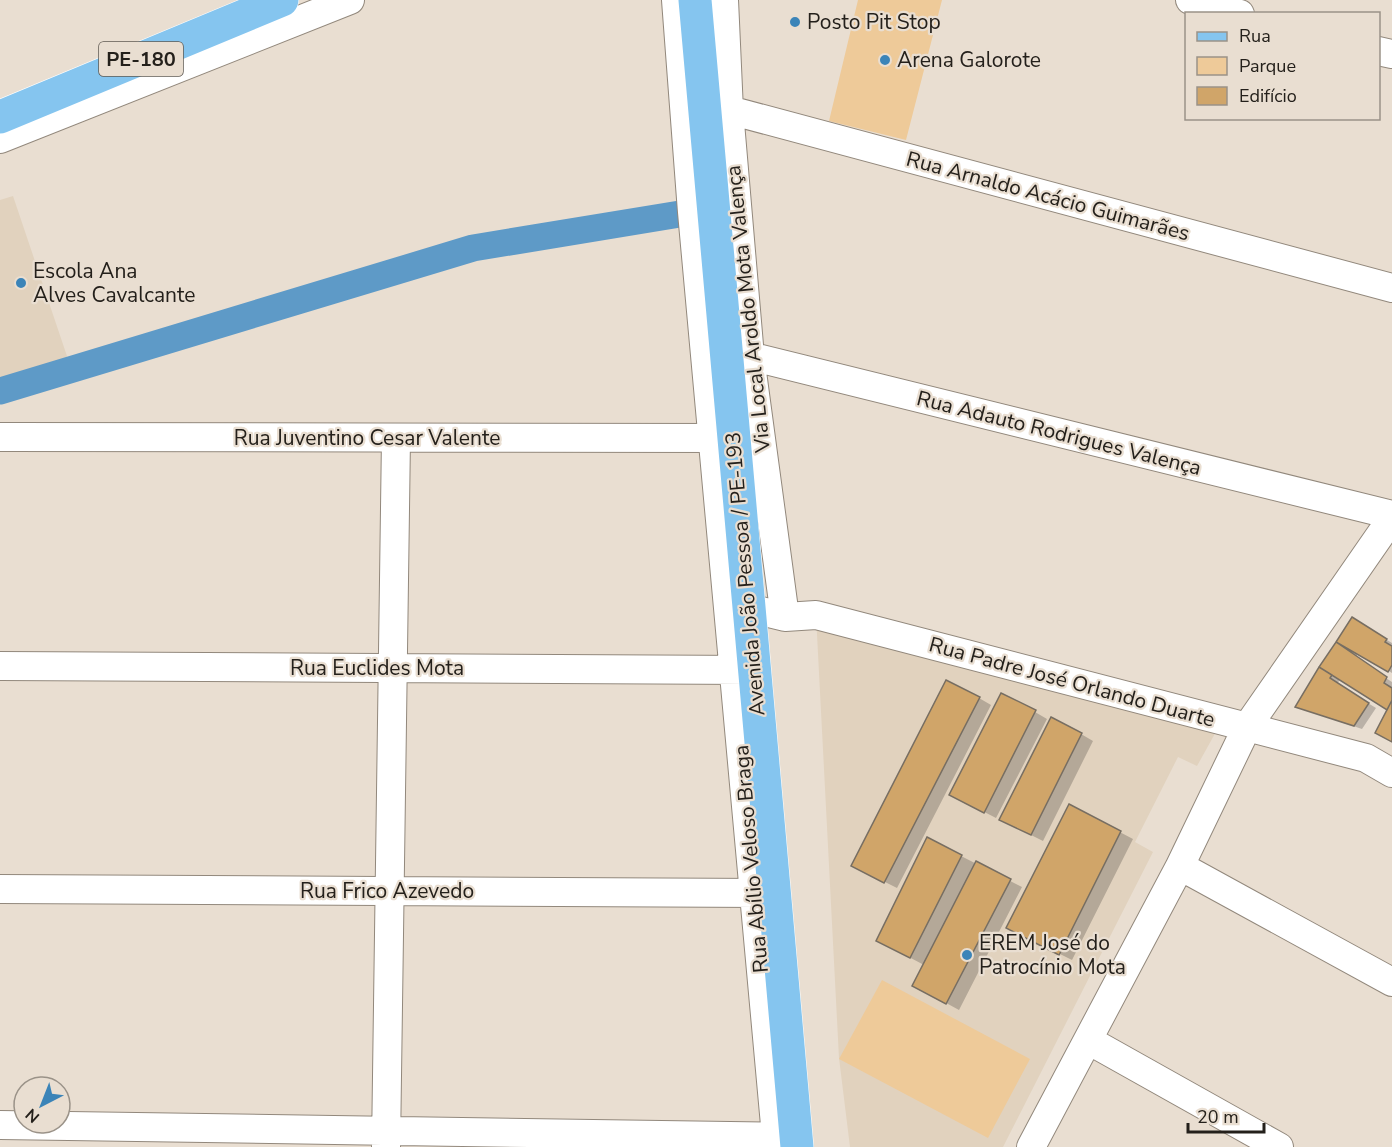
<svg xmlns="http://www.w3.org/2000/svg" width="1392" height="1147" viewBox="0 0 1392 1147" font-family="'Nunito Sans',sans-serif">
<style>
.built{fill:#e1d2be}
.green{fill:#eeca99}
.shadow{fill:#0003}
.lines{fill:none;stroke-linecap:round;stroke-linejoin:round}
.canal{stroke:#5e9ac7;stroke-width:27}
.building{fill:#d0a569;stroke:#776e62;stroke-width:1.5}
.minor-casing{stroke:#92887c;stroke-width:30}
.major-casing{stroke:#fff;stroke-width:34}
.minor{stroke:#fff;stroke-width:28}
.major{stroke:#85c5ef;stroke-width:33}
.poi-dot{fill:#3b84b8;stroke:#e9ded1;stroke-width:2}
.labels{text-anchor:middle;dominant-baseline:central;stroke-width:4.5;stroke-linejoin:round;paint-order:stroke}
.shield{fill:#e9ded1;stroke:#5f5952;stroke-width:1.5}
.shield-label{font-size:20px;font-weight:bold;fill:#24201b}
.poi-label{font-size:21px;fill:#24201b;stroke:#e9ded1;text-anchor:start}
.street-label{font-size:21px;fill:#24201b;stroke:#e9ded1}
</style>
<rect width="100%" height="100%" fill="#e9ded1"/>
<path class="built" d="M13,196L70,365L0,389V200Z
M816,615L1217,730L1197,766L1178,757L1135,842L1153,852L1003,1147H850L839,1058Z"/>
<path class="green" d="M858,0H942L906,140L829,121Z
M882,980L1030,1059L988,1138L839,1059Z"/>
<path class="shadow" d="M1352,619L1392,643V673L1359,652L1355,658L1392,682V740L1389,710L1341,678L1337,684L1376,708L1362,729L1297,707Z
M979,698L991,705L897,888L865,872Z
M1035,712L1047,719L996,818L963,801Z
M1081,734L1093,741L1043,841L1013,826Z
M1070,806L1133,839L1072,960L1020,934Z
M961,856L1022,887L959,1010L926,992L924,965L890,947Z"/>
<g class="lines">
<path class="canal" d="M0,391L473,248L692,212"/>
</g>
<path class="building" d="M1352,617L1387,639L1385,642L1392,646V665L1388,672L1336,642Z
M1336,642L1387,677L1384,683L1392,688V700L1387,710L1319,667Z
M1319,667L1332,675L1330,678L1369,703L1354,726L1295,707Z
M946,680L980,697L884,883L851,866Z
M1001,693L1036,710L984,813L949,795Z
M1392,700V742L1375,733Z
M1051,717L1082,733L1031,835L999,820Z
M1069,804L1121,831L1059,955L1006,928Z
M927,837L962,855L910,958L876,941Z
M976,861L1011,879L946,1004L912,986Z"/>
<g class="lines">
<defs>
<path id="minor" d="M676,0L692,212L777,1147
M724,0L729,111L750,357L785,617
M1190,0L1240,14
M1378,51L1392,54
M703,103L1392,288
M0,139L350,0
M725,350L1392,515
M0,437L731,438
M749,608L785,617L816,615L1366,758L1392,773
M0,666L752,670
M1180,866L1392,982
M0,889L772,893
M1088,1040L1279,1147
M0,1125L794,1137
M386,1147L396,438
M1031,1147L1180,866L1247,727L1392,518"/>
<path id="major" d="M695,0L797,1147
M0,117L282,0"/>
</defs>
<use href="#minor" class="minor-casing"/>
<use href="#major" class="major-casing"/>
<use href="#minor" class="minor"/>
<use href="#major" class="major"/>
</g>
<g class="poi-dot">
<circle cx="795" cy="22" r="6"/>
<circle cx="885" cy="60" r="6"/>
<circle cx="21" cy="283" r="6"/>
<circle cx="967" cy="955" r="6"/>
</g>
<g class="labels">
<rect class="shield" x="99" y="42" width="84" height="34" rx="4.5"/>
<g class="shield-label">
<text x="141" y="59">PE-180</text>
</g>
<g class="poi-label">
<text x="807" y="22">Posto Pit Stop</text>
<text x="897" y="60">Arena Galorote</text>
<text x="33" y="271">Escola Ana<tspan x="33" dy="24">Alves Cavalcante</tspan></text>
<text x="979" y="943">EREM José do<tspan x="979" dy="24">Patrocínio Mota</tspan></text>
</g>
<g class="street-label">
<text transform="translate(1048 196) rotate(15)">Rua Arnaldo Acácio Guimarães</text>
<text transform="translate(748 309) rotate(-96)">Via Local Aroldo Mota Valença</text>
<text transform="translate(1059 433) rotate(14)">Rua Adauto Rodrigues Valença</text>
<text x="367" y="438">Rua Juventino Cesar Valente</text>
<text transform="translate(745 574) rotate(-95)">Avenida João Pessoa / PE-193</text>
<text x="377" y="668">Rua Euclides Mota</text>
<text transform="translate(1072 682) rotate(15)">Rua Padre José Orlando Duarte</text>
<text transform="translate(751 859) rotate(-95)">Rua Abílio Veloso Braga</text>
<text x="387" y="891">Rua Frico Azevedo</text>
</g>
</g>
<rect x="1185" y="12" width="195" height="108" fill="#e9ded1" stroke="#9a9288" stroke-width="1.5"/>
<rect x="1197" y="32" width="30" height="9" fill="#85c5ef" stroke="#9a9288" stroke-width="1.5"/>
<text x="1239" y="42" font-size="18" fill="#24201b">Rua</text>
<rect x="1197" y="57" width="30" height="18" fill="#eeca99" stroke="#9a9288" stroke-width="1.5"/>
<text x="1239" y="72" font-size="18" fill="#24201b">Parque</text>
<rect x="1197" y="87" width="30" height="18" fill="#d0a569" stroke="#9a9288" stroke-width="1.5"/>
<text x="1239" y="102" font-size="18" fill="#24201b">Edifício</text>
<g transform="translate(42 1105) rotate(222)"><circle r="28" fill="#e9ded1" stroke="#9a9288" stroke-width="1.5"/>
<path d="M0-4.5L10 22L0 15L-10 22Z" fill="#3b84b8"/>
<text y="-9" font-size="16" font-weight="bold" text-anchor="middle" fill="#24201b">N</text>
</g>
<path d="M1188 1123v9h76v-9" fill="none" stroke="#24201b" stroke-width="3"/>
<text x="1197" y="1123" font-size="18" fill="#24201b" stroke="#e9ded1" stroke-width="4.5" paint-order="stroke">20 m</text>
</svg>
